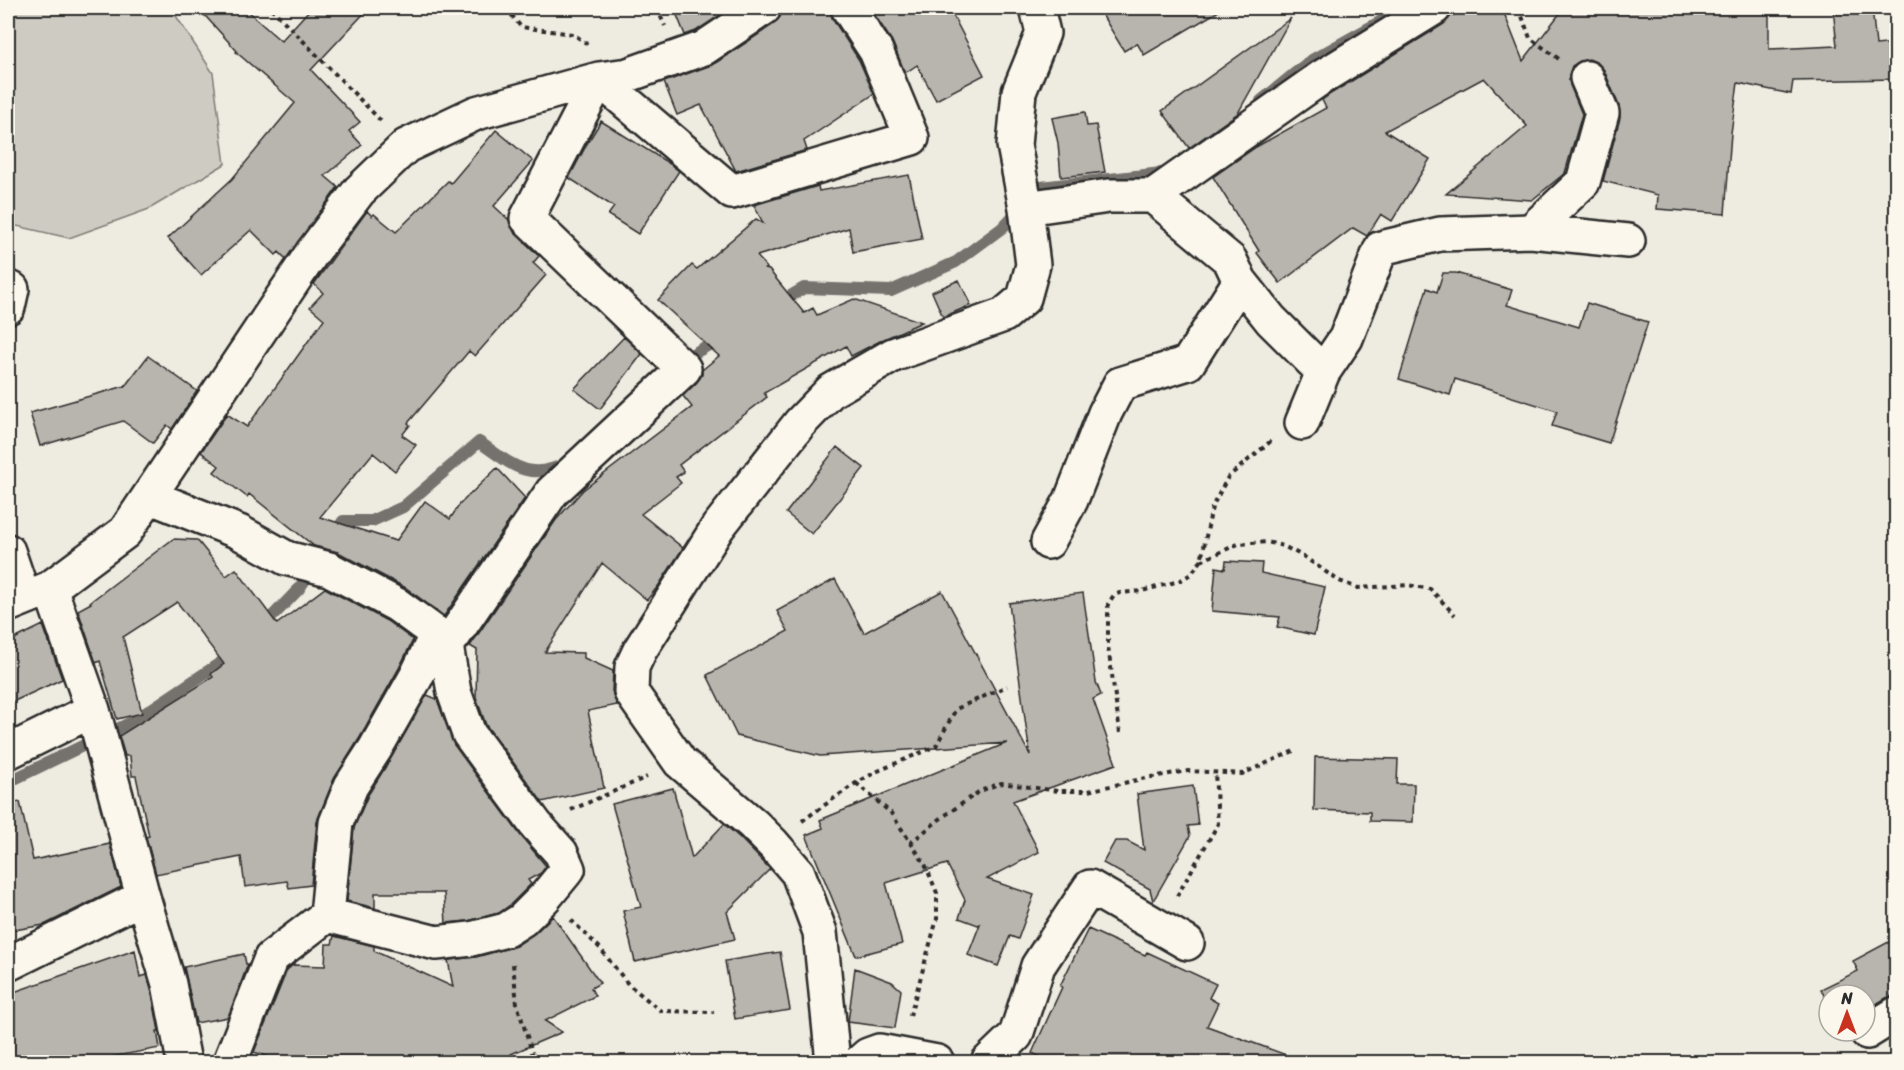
<svg xmlns="http://www.w3.org/2000/svg" width="1904" height="1070" viewBox="0 0 1904 1070" font-family="Sriracha,sans-serif">
<style>
.green{fill:#cecbc2;stroke:#7c7b76;stroke-width:1.5}
.lines{fill:none;stroke-linecap:round;stroke-linejoin:round}
.stream{stroke:#74726e;stroke-width:12}
.building{fill:#b8b5ae;stroke:#2b2b2b;stroke-width:1.5}
.minor-casing{stroke:#2b2b2b;stroke-width:38}
.path{stroke:#2b2b2b;stroke-width:4;stroke-dasharray:4.5 4.5;stroke-linecap:butt}
.minor{stroke:#fbf7ec;stroke-width:33}
</style>
<rect width="100%" height="100%" fill="#eeebe0"/>
<filter id="ink" filterUnits="userSpaceOnUse"><feTurbulence type="fractalNoise" baseFrequency=".0167" numOctaves="2"/><feDisplacementMap in="SourceGraphic" scale="12" xChannelSelector="R" yChannelSelector="G"/><feConvolveMatrix kernelMatrix="1 2 1 2 8 2 1 2 1" color-interpolation-filters="sRGB"/></filter>
<g filter="url(#ink)">
<path class="green" d="M8,8H171L213,73L225,164L149,209L69,238L8,224Z"/>
<g class="lines">
<path class="stream" d="M1261,101L1310,61L1392,15
M777,304L804,288L891,291L956,262L1002,228L1041,187L1170,172
M679,362L721,338
M261,628L299,589L343,521H372L403,507L479,442C511,463 527,483 566,463
M8,782L132,722L235,653"/>
</g>
<path class="building" d="M198,8H246L256,19L281,41L311,8H369L311,70L360,122L349,131L362,145L325,176L338,187L286,259L279,252L276,255L251,230L201,275L168,238L232,179L295,103L236,52L237,51Z
M674,8H731L696,31L685,35Z
M783,8H830L832,18L859,60L874,94L804,141L807,150L736,171L701,105L677,115L664,82L714,64L774,24L780,17Z
M870,8H949L984,75L936,100L917,65L905,73L892,41Z
M1098,8H1224L1144,55L1137,43L1124,51Z
M1471,8H1502L1523,61L1564,8H1769V49L1837,46L1833,8H1872L1876,45L1896,43V79L1793,81L1791,94L1738,83L1731,133L1725,214L1657,209L1658,195L1603,181L1620,118L1619,106L1604,70L1598,63L1589,59L1580,61L1572,66L1569,75L1570,85L1582,114L1565,173L1532,200L1446,194L1527,126L1484,78L1385,131L1430,159L1392,221L1381,214L1367,236L1353,228L1280,283L1257,253L1259,251L1213,177L1256,147L1326,108L1322,100L1332,93L1444,24L1451,16Z
M1291,18L1238,113L1189,148L1162,111Z
M1085,112L1087,126L1096,125L1105,172L1061,177L1058,143L1052,118Z
M601,121L670,164L679,171L638,234L608,215L614,207L569,178L588,142Z
M496,130L533,161L494,206L509,220L514,232L539,256L533,263L546,275L475,356L469,351L408,423L410,425L402,435L416,445L395,471L373,453L320,517L396,541L425,501L450,519L460,504L497,468L525,498L444,616L406,588L338,552L314,546L249,494L247,497L214,472L219,466L201,452L227,414L247,427L324,319L310,307L323,293L314,284L367,211L372,216L374,214L396,232L448,181L451,183Z
M909,175L922,239L853,252L849,228L757,256L767,268L765,269L769,270L804,313L813,308L817,315L854,299L922,322L884,339L851,356L846,346L764,393L767,397L679,465L684,472L676,477L681,483L641,514L683,548L659,585L647,600L602,563L545,652L584,653V658L613,671L612,691L617,705L588,711L604,788L542,802L486,725L476,697L477,650L470,646L556,520L583,490L692,407L683,396L697,382L702,375V370L719,356L658,300L692,265L697,269L756,219L763,223L754,205L818,186L819,191Z
M1443,273H1456L1512,290L1507,305L1579,327L1587,303L1648,322L1609,443L1552,426L1557,411L1455,379L1450,395L1399,379L1427,288L1437,292Z
M959,280L971,305L943,317L932,292Z
M624,337L642,354L600,409L574,389Z
M148,356L197,391L172,429L167,425L153,443L123,421L40,446L30,413L125,386Z
M837,447L864,468L812,534L786,513Z
M173,539L197,540L226,576L236,569L277,624L325,588L387,621L413,640L399,668L359,739L334,779L317,821L311,885L289,888L287,881L245,887L241,857L156,874L146,837L149,836L136,776H132L130,756H125L119,736L213,677L211,674L224,664L177,602L123,637L142,713L117,719L100,661L96,663L78,610L91,603L90,602Z
M1226,561L1262,563L1261,573L1325,587L1314,635L1277,627L1280,617L1212,611L1216,567L1225,569Z
M835,579L864,633L942,591L1030,755L1009,603L1083,593L1096,682L1101,695L1093,699L1116,764L1013,801L1039,852L987,879L1034,895L1018,939L1010,936L998,966L968,955L980,924L978,925L959,918L965,900L947,864L886,883L902,944L856,956L806,835L823,828L820,820L1007,743L820,756L737,736L707,675L788,631L777,611Z
M43,625L62,679L8,704V642Z
M427,695L437,699L454,745L521,836L546,866L541,873L528,880L531,884L510,905L499,913L468,921L446,923L444,893H375V908L347,901L354,828L368,795L391,758Z
M1315,757L1398,759L1397,784H1414L1413,822L1370,821V812L1314,810Z
M1193,786L1198,825L1188,826L1190,836L1153,901L1150,889L1103,863L1115,841H1127L1144,850L1137,794Z
M673,788L692,858L724,824L740,838L770,869L727,912L735,939L635,962L623,911L641,907L612,804Z
M20,802L33,860L110,844L121,887L44,925L8,931V803Z
M553,916L600,983L591,988L595,996L545,1021L562,1032L511,1054L513,1062H284L254,1052L287,970L293,965L325,966L326,944H332L334,936L374,946V951L453,987L448,960L476,957L516,946L535,933Z
M1088,929L1145,955L1147,952L1216,984L1209,998L1218,1003L1207,1026L1297,1059L1296,1062H1052L1032,1053L1062,987L1060,986Z
M1896,938V995L1886,998L1865,1011V995H1829V1006L1821,989L1858,971L1853,961Z
M135,950L140,977L147,975L151,988L159,1031H157L160,1048L84,1062H15L8,1041V994Z
M780,952L790,1010L735,1019L725,961Z
M244,954L246,964H248L228,1017L196,1023L184,967Z
M855,968L892,982L901,990L895,1028L848,1022Z"/>
<g class="lines">
<defs>
<path id="minor" d="M599,79L732,192L912,138L876,51L848,8
M1153,196L1230,260L1240,281L1271,320L1323,372L1346,338L1381,248L1440,234L1531,231L1628,241
M1026,208L1109,196H1153L1322,77L1434,8
M1531,231L1583,182L1602,113L1587,78
M8,307L12,289
M1302,423L1323,372
M151,497L239,532L286,558L329,569L397,605L445,640
M1048,542L1071,500L1105,413L1120,384L1188,363L1240,281
M8,551L24,598
M50,588L93,710L143,897L169,984L184,1062
M8,605L50,588L125,532L312,253L359,191L406,146L476,113L599,79L628,75L704,48L764,8
M8,752L93,710
M327,915L336,823L351,786L375,749L416,677L435,638L445,640
M8,964L143,897
M1867,1032L1896,1014
M230,1062L271,958L327,915L436,943L471,939L506,930L522,920L545,897L568,869L561,853L536,825L469,734L454,692L445,640L453,637L552,492L684,369L527,218L599,79
M833,1062L820,932L798,873L773,844L753,824L680,762L631,692L632,667L640,650L718,527L800,423L831,391L893,355L1004,315L1024,298L1033,265L1026,208L1014,145L1019,92L1043,33L1037,8
M860,1062L868,1055L879,1051L937,1062
M988,1062L1016,1035L1038,966L1090,887L1187,943"/>
</defs>
<use href="#minor" class="minor-casing"/>
<path class="path" d="M271,8L382,122
M506,8L521,27L573,34L589,45
M657,8L665,26
M1519,8L1530,38L1559,59
M1890,31L1896,30
M1201,561L1238,544L1267,542L1283,546L1303,556L1339,581L1358,588L1408,585L1430,589L1455,615
M1120,733L1108,646V604L1114,595L1120,593L1142,591L1179,581L1191,574L1201,561L1212,507L1228,477L1271,441
M856,783L891,813L925,864L937,893V919L909,1019
M571,810L647,777
M802,821L856,783L878,771L936,746L956,709L1007,686
M910,843L940,819L980,791L1001,783L1058,791H1088L1146,778L1188,771L1242,774L1296,750
M1177,896L1218,824L1215,772
M571,920L599,947L628,984L661,1011L714,1012
M513,964L517,1004L535,1062"/>
<use href="#minor" class="minor"/>
</g>
</g>
<rect width="1904" height="1070" fill="none" stroke="#fbf7ec" stroke-width="30"/>
<rect x="15" y="15" width="1874" height="1040" fill="none" stroke="#2b2b2b" stroke-width="2" filter="url(#ink)"/>
<g transform="translate(1847 1013)"><circle r="28" fill="#fbf7ec" stroke="#a8a59f" stroke-width="1.5"/>
<path d="M0-4.5L10 22L0 15L-10 22Z" fill="#c8321e"/>
<text y="-9" font-size="16" font-weight="bold" text-anchor="middle" fill="#2b2b2b">N</text>
</g>
</svg>
